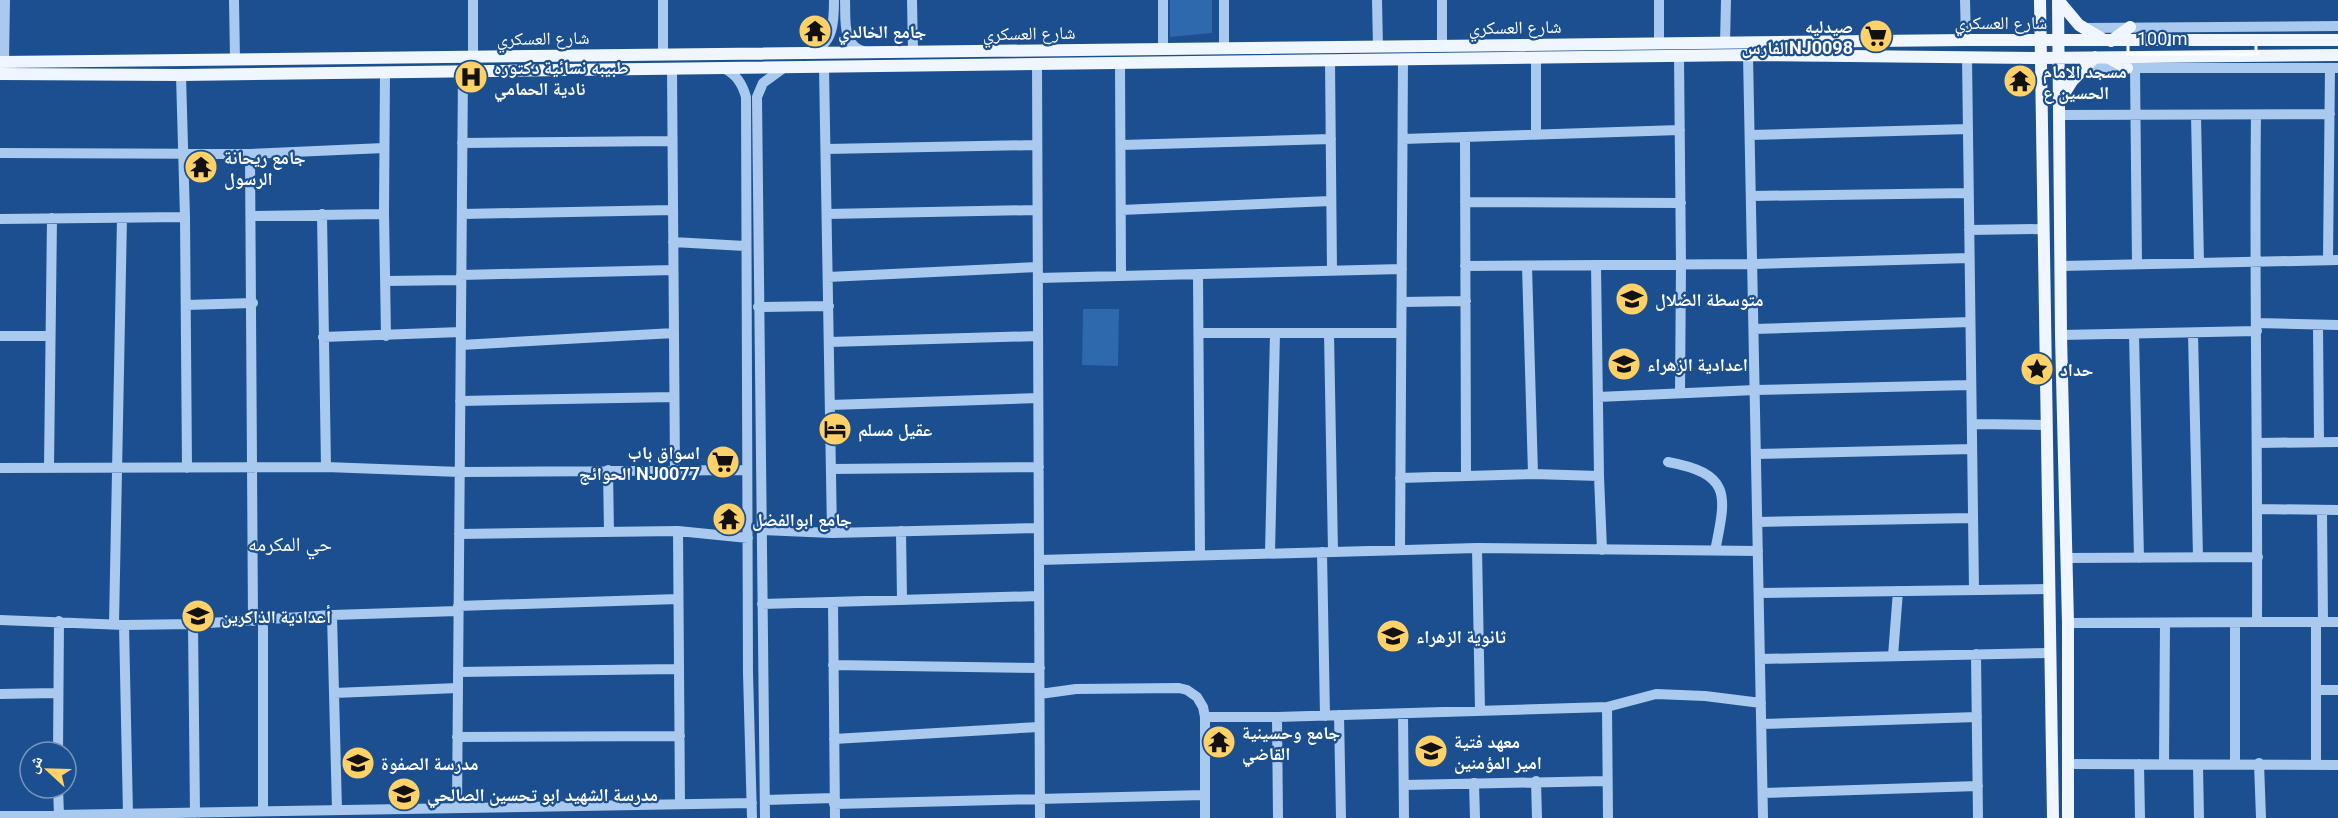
<svg xmlns="http://www.w3.org/2000/svg" width="2338" height="818" viewBox="0 0 2338 818" font-family="Roboto,'Noto Naskh Arabic',sans-serif">
<style>
.green{fill:#2e69ad}
.lines{fill:none;stroke-linecap:round;stroke-linejoin:round}
.minor{stroke:#a9c9ee;stroke-width:10}
.major{stroke:#f0f6ff;stroke-width:12}
.labels{text-anchor:middle;dominant-baseline:central;stroke-width:4.5;stroke-linejoin:round;paint-order:stroke}
.street-label{font-size:18px;fill:#fff;stroke:#1b4f8f}
.poi-label{font-size:18px;font-weight:bold;fill:#fff;stroke:#1b4f8f;text-anchor:start}
.neighbourhood-label{font-size:20px;fill:#fff;stroke:#1b4f8f}
</style>
<rect width="100%" height="100%" fill="#1b4f8f"/>
<path class="green" d="M1170,0H1212V33L1170,37Z
M1083,309H1119L1118,366L1082,365Z"/>
<g class="lines">
<path class="minor" d="M234,0L235,59
M845,0C846,19 841,47 866,52
M912,0L913,52
M1163,0V49
M1224,0V48
M1377,0L1378,47
M1442,0V46
M1659,0V44
M1965,0L1966,40
M2083,28L2338,26
M1725,43L1726,0
M811,52C834,44 834,21 834,0
M663,53V0
M1748,55L1763,818
M1679,56L1681,265L1680,393
M473,57V0
M1967,57L1974,590
M1536,58V135
M1330,61L1332,271
M4,62L5,0
M1120,63L1121,275
M1037,64L1040,818
M824,67L832,533
M723,68C736,74 742,83 746,97L748,673L752,818
M2083,68H2338
M2135,68L2137,263
M672,69L675,470
M181,75L185,217L187,468
M2059,115L2330,114
M2196,115L2199,263
M1750,135L1968,129
M1465,137L1466,476
M1403,139L1680,130
M462,143L672,141
M1121,145L1331,139
M826,149L1037,145
M0,153L250,154L384,148
M250,154L253,621
M1751,196L1968,193
M1465,202L1681,203
M1121,210L1331,201
M384,212L386,336
M322,214L326,467
M462,214L673,210
M827,214L1037,210
M251,216L381,214L384,212L385,73
M0,219L185,217
M1969,230L2043,229
M673,242L745,246
M2328,260L2330,68
M1596,265L1599,476L1602,550
M1465,266L1754,264L1969,258
M1527,266L1533,474
M2061,266L2338,260
M1198,274L1200,555
M461,275L673,270
M828,277L1038,267
M1038,278L1402,269
M385,281L461,280
M1402,302L1466,301
M186,305L253,303
M758,307L829,306
M2257,323L2338,325
M2318,325L2319,442
M1754,329L1970,322
M1199,333H1401
M1329,333L1333,552
M2193,333L2198,557
M2134,334L2139,558
M2061,335L2257,331
M0,336H50
M323,337L461,332
M829,342L1038,336
M461,345L674,333
M1598,397L1755,390L1971,385
M460,401L674,397
M830,405L1038,398
M1972,424L2046,425
M2257,443L2338,442
M1756,454L1972,449
M1668,462C1733,474 1726,496 1715,551
M0,468L326,467L460,472L747,470
M49,468L52,218
M831,469L1039,467
M608,470L609,532
M1400,478L1533,474L1599,476
M2257,509L2338,510
M2322,510L2323,622
M1757,522L1973,518
M761,530L832,533L1039,528
M678,531L680,804
M901,531L902,600
M459,534L678,531L748,538
M1477,548L1480,711
M1400,550L1403,60
M1322,552L1325,716
M1270,553L1275,333
M2067,558L2258,557
M1039,560L1477,548L1758,551
M1759,593L2049,589
M833,602L835,818
M762,604L1039,596
M458,606L678,599
M0,620L124,625L193,624L332,615
M263,620V811
M2257,622H2338
M2068,623L2257,622C2258,453 2254,284 2256,115
M114,624L122,218
M193,624L195,813
M124,625L128,814
M1976,654L1978,818
M1893,656L1898,591
M1760,659L2050,653
M833,665L1040,668
M458,672L679,669
M2316,690H2338
M334,693L458,688
M0,694L57,693
M1040,694L1076,689L1179,688L1187,690L1197,697L1203,707L1205,717V818
M1607,707L1608,818
M1403,714L1404,818
M1339,715L1341,818
M1205,717H1277L1607,707L1656,694L1705,696L1761,703
M1277,717L1278,818
M1761,724L1977,717
M457,737L680,736
M834,739L1039,727
M58,752L59,621
M2259,763L2261,818
M2068,764L2338,765
M2139,764L2140,818
M2164,764L2165,624
M2235,764V623
M2198,765L2199,818
M2316,765V622
M1536,781L1537,818
M1474,783L1475,818
M1404,785L1607,781
M58,788L59,815
M1763,793L1978,786
M765,800L834,798
M834,804L1205,795
M457,808L463,71
M337,810L332,615L458,611
M0,816L752,803
M765,818L757,97L763,83L785,67"/>
<path class="major" d="M2040,0L2053,818
M2058,0L2061,335L2068,623V818
M2058,0L2079,25L2104,40
M2111,41L2130,27
M2109,58L2127,68
M0,62L1966,40H2338
M0,74L181,75L1748,55L2040,58L2338,55
M2059,102L2072,81L2095,57"/>
</g>
<defs>
<symbol id="temple-disc" viewBox="-11 -11 22 22"><circle r="9.5" fill="#ffd166" stroke="#1b4f8f"/><path d="M0-6L5-2H3V0L6.5 2.5H4V6H1.5V3h-3V6H-4V2.5H-6.5L-3 0V-2H-5Z" fill="#111"/></symbol>
<symbol id="supermarket-disc" viewBox="-11 -11 22 22"><circle r="9.5" fill="#ffd166" stroke="#1b4f8f"/><path d="M-6-5.5h2.5l.6 2H6L4.5 2H-2.5L-4.4-4H-6ZM-1.5 3.2a1.3 1.3 0 1 0 .1 0ZM3 3.2a1.3 1.3 0 1 0 .1 0Z" fill="#111"/></symbol>
<symbol id="hospital-disc" viewBox="-11 -11 22 22"><circle r="9.5" fill="#ffd166" stroke="#1b4f8f"/><path d="M-5-5h3v3.5h4V-5h3V5h-3V1.5h-4V5h-3Z" fill="#111"/></symbol>
<symbol id="school-disc" viewBox="-11 -11 22 22"><circle r="9.5" fill="#ffd166" stroke="#1b4f8f"/><path d="M0-5L7-2L0 1L-7-2ZM-4 1L0 2.5L4 1V4Q0 6-4 4Z" fill="#111"/></symbol>
<symbol id="sight-disc" viewBox="-11 -11 22 22"><circle r="9.5" fill="#ffd166" stroke="#1b4f8f"/><path d="M0-6L1.8-2.2L6-1.7L2.9 1.2L3.7 5.4L0 3.3L-3.7 5.4L-2.9 1.2L-6-1.7L-1.8-2.2Z" fill="#111"/></symbol>
<symbol id="hotel-disc" viewBox="-11 -11 22 22"><circle r="9.5" fill="#ffd166" stroke="#1b4f8f"/><path d="M-6-4.5h1.5V1H6V5H4.5V3h-9V5H-6ZM-4 0a1.8 1.8 0 1 1 3.6 0ZM.5 0V-2.5h3Q6-2.5 6 0Z" fill="#111"/></symbol>
</defs>
<g fill-rule="evenodd">
<use href="#temple-disc" x="796" y="12" width="38" height="38"/>
<use href="#supermarket-disc" x="1857" y="17" width="38" height="38"/>
<use href="#hospital-disc" x="452" y="58" width="38" height="38"/>
<use href="#temple-disc" x="2001" y="62" width="38" height="38"/>
<use href="#temple-disc" x="182" y="148" width="38" height="38"/>
<use href="#school-disc" x="1613" y="280" width="38" height="38"/>
<use href="#school-disc" x="1605" y="345" width="38" height="38"/>
<use href="#sight-disc" x="2018" y="350" width="38" height="38"/>
<use href="#hotel-disc" x="816" y="410" width="38" height="38"/>
<use href="#supermarket-disc" x="704" y="443" width="38" height="38"/>
<use href="#temple-disc" x="710" y="500" width="38" height="38"/>
<use href="#school-disc" x="179" y="597" width="38" height="38"/>
<use href="#school-disc" x="1374" y="617" width="38" height="38"/>
<use href="#temple-disc" x="1200" y="723" width="38" height="38"/>
<use href="#school-disc" x="1412" y="732" width="38" height="38"/>
<use href="#school-disc" x="339" y="744" width="38" height="38"/>
<use href="#school-disc" x="385" y="775" width="38" height="38"/>
</g>
<g class="labels">
<g class="street-label">
<text x="2001" y="22">شارع العسكري</text>
<text transform="translate(1515 27) rotate(-1)">شارع العسكري</text>
<text transform="translate(1029 33) rotate(-1)">شارع العسكري</text>
<text transform="translate(543 38) rotate(-1)">شارع العسكري</text>
</g>
<g class="poi-label">
<text x="1853" y="26" text-anchor="end">صيدليه<tspan x="1853" dy="21">الفارسNJ0098</tspan></text>
<text x="838" y="31">جامع الخالدي</text>
<text x="494" y="67">طبيبه نسائية دكتوره<tspan x="494" dy="21">نادية الحمامي</tspan></text>
<text x="2043" y="71">مسجد الامام<tspan x="2043" dy="21">الحسين ع</tspan></text>
<text x="224" y="157">جامع ريحانة<tspan x="224" dy="21">الرسول</tspan></text>
<text x="1655" y="299">متوسطة الضلال</text>
<text x="1647" y="364">اعدادية الزهراء</text>
<text x="2060" y="369">حداد</text>
<text x="858" y="429">عقيل مسلم</text>
<text x="700" y="452" text-anchor="end">اسواق باب<tspan x="700" dy="21">الحوائج NJ0077</tspan></text>
<text x="752" y="519">جامع ابوالفضل</text>
<text x="221" y="616">أعدادية الذاكرين</text>
<text x="1416" y="636">ثانوية الزهراء</text>
<text x="1242" y="732">جامع وحسينية<tspan x="1242" dy="21">القاضي</tspan></text>
<text x="1454" y="741">معهد فتية<tspan x="1454" dy="21">امير المؤمنين</tspan></text>
<text x="381" y="763">مدرسة الصفوة</text>
<text x="427" y="794">مدرسة الشهيد ابو تحسين الصالحي</text>
</g>
<g class="neighbourhood-label">
<text x="290" y="544">حي المكرمه</text>
</g>
</g>
<g transform="translate(48 770) rotate(292)"><circle r="28" fill="#1b4f8f" stroke="#7695bc" stroke-width="1.5"/>
<path d="M0-4.5L10 22L0 15L-10 22Z" fill="#ffd166"/>
<text y="-9" font-size="16" font-weight="bold" text-anchor="middle" fill="#ffffff">ش</text>
</g>
<path d="M2128 45v9h128v-9" fill="none" stroke="#ffffff" stroke-width="3"/>
<text x="2137" y="45" font-size="18" fill="#ffffff" stroke="#1b4f8f" stroke-width="4.5" paint-order="stroke">100 m</text>
</svg>
